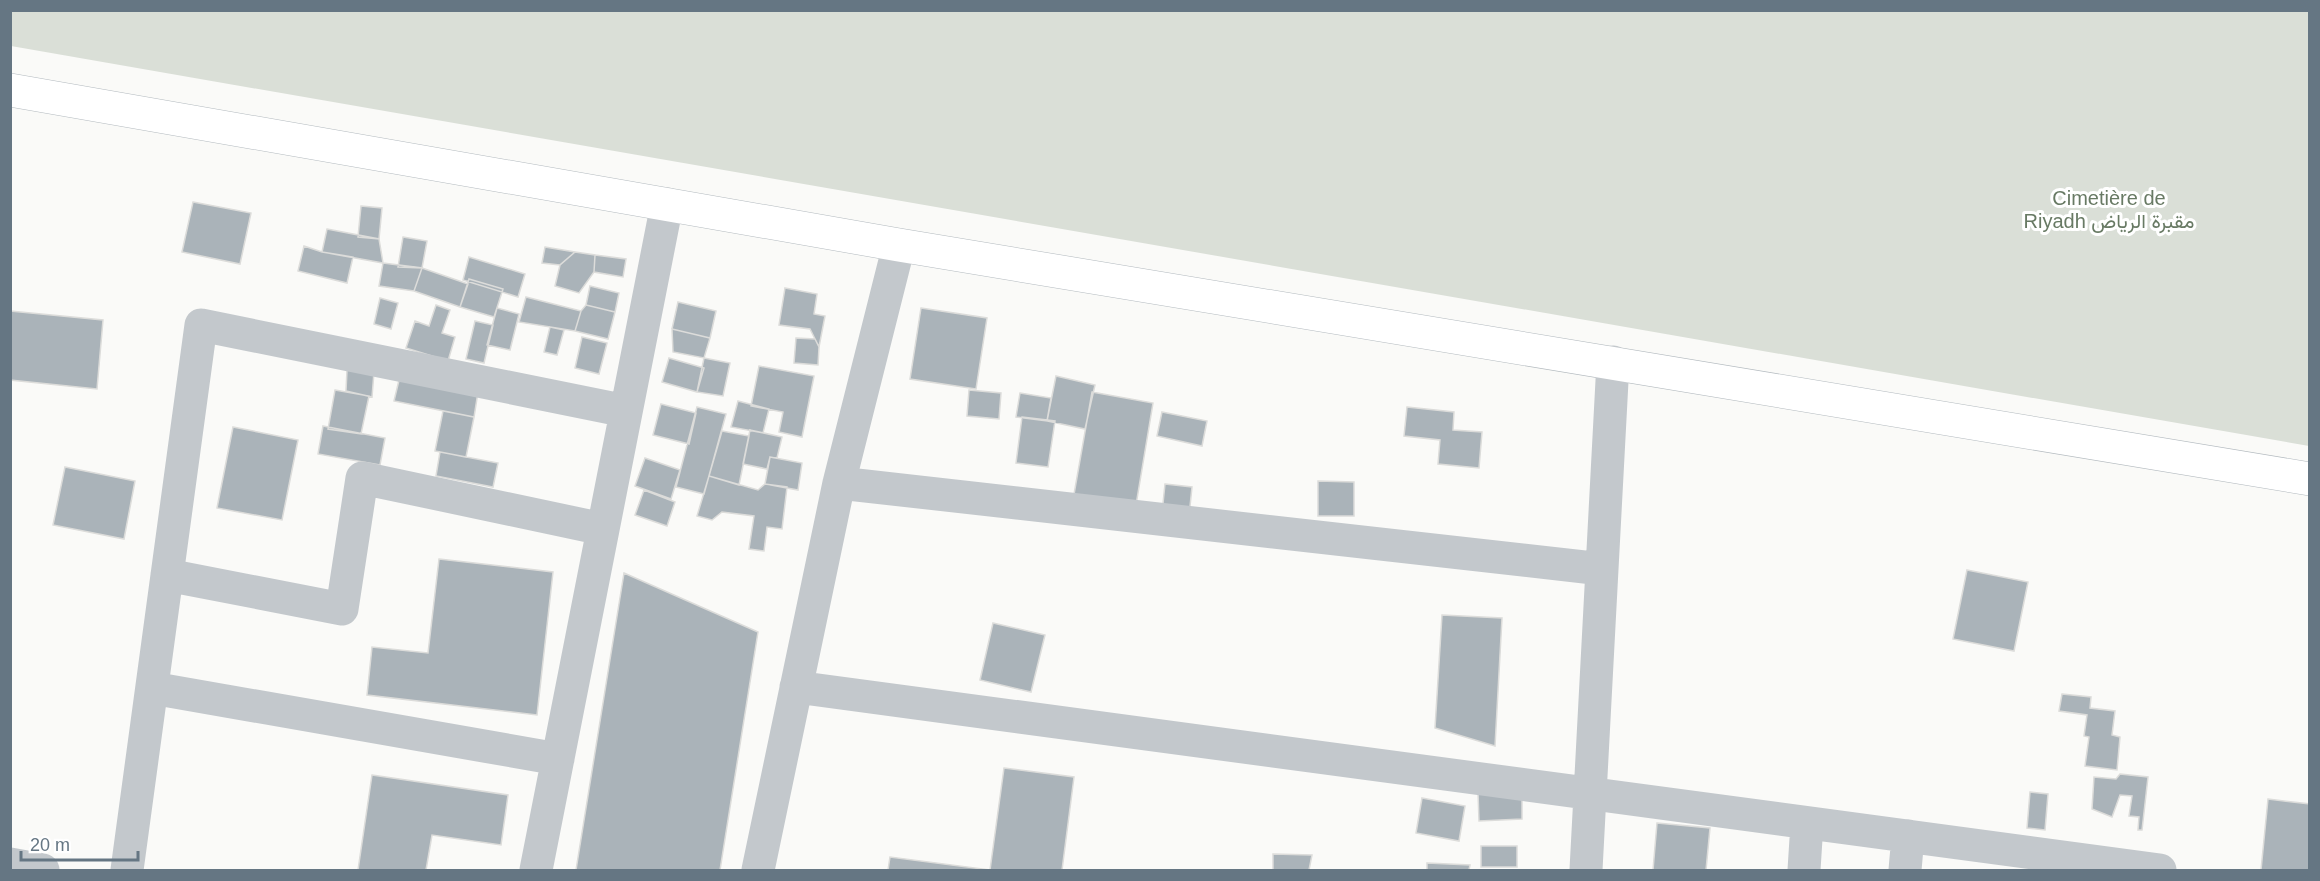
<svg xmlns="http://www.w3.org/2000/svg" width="2320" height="881" viewBox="0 0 2320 881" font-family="Helvetica,Vazirmatn,sans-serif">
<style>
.green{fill:#dadfd7}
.building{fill:#aab3b9;stroke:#dcdcda;stroke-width:1.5}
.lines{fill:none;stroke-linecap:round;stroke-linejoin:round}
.secondary-casing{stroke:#b3babf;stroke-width:34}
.street{stroke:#c3c8cc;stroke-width:33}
.secondary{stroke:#fff;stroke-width:33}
.labels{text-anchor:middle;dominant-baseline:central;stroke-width:6;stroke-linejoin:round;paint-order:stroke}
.park-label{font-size:20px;fill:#687a64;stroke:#fff}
</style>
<rect width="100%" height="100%" fill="#fafaf8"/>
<path class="green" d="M10,11H2309V446L11,46Z"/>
<path class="building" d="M193,202L251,213L240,264L182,252Z
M361,206L382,208L379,239L358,237Z
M327,229L379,239L383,263L322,252Z
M403,237L427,241L422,268L398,267Z
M304,246L322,252L353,257L347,283L298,271Z
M545,247L575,252L560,265L542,263Z
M575,252L595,255L594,272L579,293L555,286L560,265Z
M595,255L626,259L623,277L594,272Z
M469,257L525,274L518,297L463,280Z
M383,263L422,268L414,291L379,286Z
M422,268L468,284L460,307L414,291Z
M469,279L503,289L494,317L460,307Z
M590,286L619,293L615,312L586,305Z
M785,288L817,294L814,314L825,316L819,347L810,329L779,325Z
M526,297L581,311L575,331L519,322Z
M380,298L398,303L391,329L374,324Z
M678,302L716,311L710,338L672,329Z
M436,305L450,310L442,333L455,337L448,361L406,348L415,321L429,326Z
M586,305L615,312L608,339L575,331L581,311Z
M497,308L519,314L510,350L487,345Z
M921,308L987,318L976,389L910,379Z
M10,311L103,320L97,389L10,380Z
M475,321L493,325L484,363L466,359Z
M550,327L564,330L557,355L544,352Z
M672,329L710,338L704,358L673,352Z
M582,337L607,343L599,374L575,368Z
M796,338L815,339L819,347L818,365L794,363Z
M669,358L704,368L697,392L662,382Z
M704,358L730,363L723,396L697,392Z
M759,366L814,376L802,437L779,432L783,412L751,406Z
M347,370L374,372L372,397L346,391Z
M400,376L478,392L474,417L394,401Z
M1056,376L1095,385L1085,429L1047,421Z
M335,390L369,396L361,434L328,429Z
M969,390L1001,393L999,419L967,416Z
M1092,392L1153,403L1135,511L1073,500Z
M1020,393L1051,398L1047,421L1016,417Z
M738,401L769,409L763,433L731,427Z
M661,404L696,413L689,444L653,435Z
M697,407L726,414L704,494L676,487Z
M1407,407L1454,412L1453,430L1482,432L1479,468L1438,464L1440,440L1404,436Z
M443,411L474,417L466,457L435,451Z
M1162,412L1207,421L1202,446L1157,436Z
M1022,417L1055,421L1048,467L1016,463Z
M323,426L385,438L380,465L318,454Z
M233,427L298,440L282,520L217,508Z
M750,430L782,437L777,458L770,457L767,469L743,464Z
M722,431L749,436L739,485L709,476Z
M440,452L498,463L493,487L436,476Z
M770,457L802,463L798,490L765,484Z
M645,458L680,470L671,499L635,486Z
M65,467L135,481L124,539L53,525Z
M709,476L758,490L765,484L787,487L782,529L767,527L764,551L749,549L754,516L722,512L712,520L697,516Z
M1318,481L1354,482V516H1318Z
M1165,484L1192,487L1189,516L1162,513Z
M644,490L675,502L667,526L635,515Z
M439,559L553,572L537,715L367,695L372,647L428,653Z
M1967,570L2028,582L2014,651L1953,639Z
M624,573L758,632L720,870H576Z
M1442,615L1502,618L1495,746L1435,728Z
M993,623L1045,635L1031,692L980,680Z
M2062,694L2091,697L2090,708L2115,711L2112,735L2120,737L2117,770L2085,766L2089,737L2084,736L2087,715L2059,711Z
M1004,768L1074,777L1062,870H888L890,857L990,870Z
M2120,774L2148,777L2142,830H2138L2139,817L2129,816L2132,796L2120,795L2112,817L2092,809L2094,777L2116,779Z
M372,775L508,795L501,845L432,835L426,870H358Z
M1522,791V819L1479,821L1478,793Z
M2030,792L2048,794L2045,830L2027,828Z
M1422,798L1465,806L1459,841L1416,833Z
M2268,799L2310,804V870H2261Z
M1657,823L1710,828L1706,870H1653Z
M1481,846H1517V867H1481Z
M1273,854L1312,855L1309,870H1273Z
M1427,863L1470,865L1469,870H1427Z"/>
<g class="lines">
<defs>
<path id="secondary" d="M10,90L899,245L2310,479"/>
</defs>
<use href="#secondary" class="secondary-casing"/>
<path class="street" d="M839,483L1602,569
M167,575L342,609L362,478L603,529
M796,687L2160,870
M152,688L558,759
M10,864L43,870
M127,870L201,325L626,411
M536,870L667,204
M758,870L839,483L899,245
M1586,870L1613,362
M1804,870L1807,823
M1905,870L1908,836"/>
<use href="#secondary" class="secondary"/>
</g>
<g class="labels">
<g class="park-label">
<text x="2109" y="198">Cimetière de<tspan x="2109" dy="23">Riyadh مقبرة الرياض</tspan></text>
</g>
</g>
<rect width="2320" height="881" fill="none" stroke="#657683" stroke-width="24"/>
<path d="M21 851v9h117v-9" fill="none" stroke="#657683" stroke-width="3"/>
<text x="30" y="851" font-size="18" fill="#657683" stroke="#ffffff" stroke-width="4.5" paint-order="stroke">20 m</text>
</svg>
